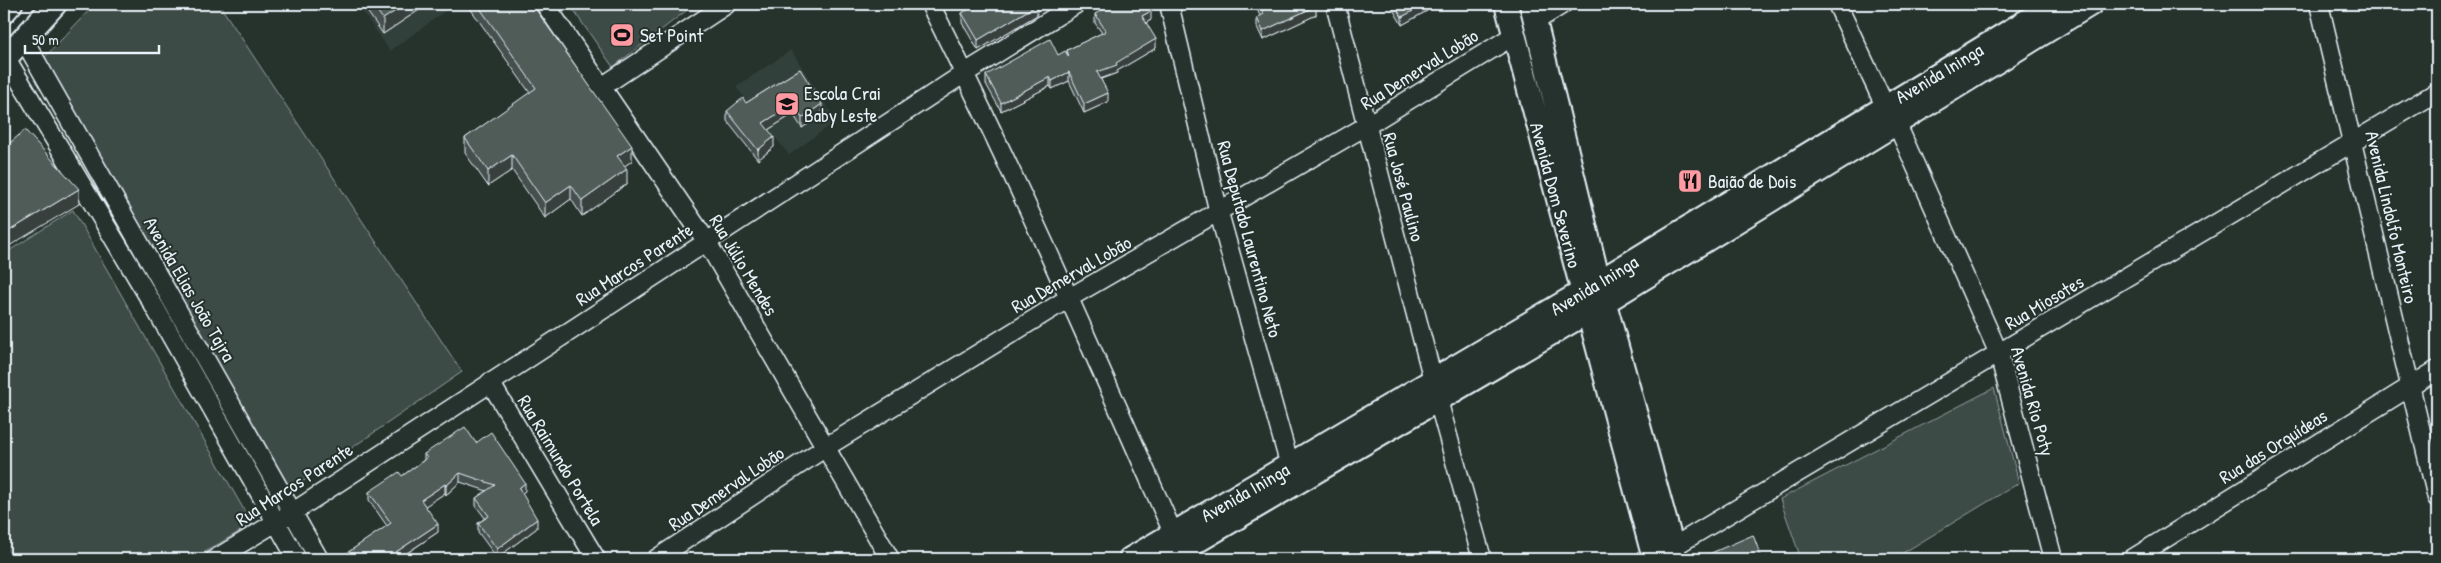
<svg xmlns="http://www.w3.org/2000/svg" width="2441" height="563" viewBox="0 0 2441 563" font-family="'Patrick Hand',sans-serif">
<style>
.built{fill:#333f3a}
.green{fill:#3e4b47;stroke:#939ea0}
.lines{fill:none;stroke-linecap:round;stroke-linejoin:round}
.minor-casing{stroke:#e8f1f8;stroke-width:21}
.major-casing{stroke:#e8f1f8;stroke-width:26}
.minor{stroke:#26332d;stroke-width:18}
.major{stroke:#26332d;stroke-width:22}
.wall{fill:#454f4d;stroke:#e8f1f8}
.shaded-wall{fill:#38403e;stroke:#e8f1f8}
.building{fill:#505c59;stroke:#e8f1f8}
.labels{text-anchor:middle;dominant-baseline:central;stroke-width:4;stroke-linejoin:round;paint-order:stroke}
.poi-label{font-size:19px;fill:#e8f1f8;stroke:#26332d;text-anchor:start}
.street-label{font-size:19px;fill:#e8f1f8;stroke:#26332d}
</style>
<rect width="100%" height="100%" fill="#26332d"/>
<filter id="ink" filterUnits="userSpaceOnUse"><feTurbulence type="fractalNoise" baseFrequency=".02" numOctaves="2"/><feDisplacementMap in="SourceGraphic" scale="10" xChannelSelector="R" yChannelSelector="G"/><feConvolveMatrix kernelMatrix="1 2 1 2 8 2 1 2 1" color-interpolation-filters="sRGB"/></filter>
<g filter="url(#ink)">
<path class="built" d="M357,4H455L390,51Z
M791,50L836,121L789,155L736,87Z"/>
<path class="green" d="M95,4H219L462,372L289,491L43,59Z
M569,4H695L613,67Z
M73,210L252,524L193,559H4V254Z
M1994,388L2019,483L1893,559H1801L1780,499Z"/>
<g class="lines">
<defs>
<path id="minor" d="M545,4L707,242L890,559
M930,4C1017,177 1095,356 1173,533
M1169,4L1219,213L1290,466L1295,475
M1335,4L1433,380
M1837,4L1885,106
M2319,4L2437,498
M1534,22L1563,4
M24,40L319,559
M6,58L154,306L297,559
M603,86L727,4
M1896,122L1999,354L2053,559
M490,382L596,559
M1438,400L1482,559
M1673,547L2437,92
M215,559L293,512L965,73L1076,4
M656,559L826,447L1069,298L1366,126L1513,36
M2132,559L2437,370"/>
<path id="major" d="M1506,4L1654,559
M1531,4L1599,282L1676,559
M4,12L11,4
M4,60L55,4
M1130,559L1582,292L2054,4
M1167,559L1605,302L2091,4"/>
</defs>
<use href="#minor" class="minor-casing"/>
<use href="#major" class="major-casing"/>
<use href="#minor" class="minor"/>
<use href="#major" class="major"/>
</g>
<path class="wall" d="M362,4H428L383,34Z
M467,4H532L632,161L624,166L627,184L582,216L571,199L545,218L512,170L488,186L465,153V138L530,93Z
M965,4H1036L1037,15L978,50L962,23V13L968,10Z
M1255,4H1315L1316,15L1263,40L1257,27V18L1260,16Z
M1390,4H1439L1402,25Z
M1095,14L1151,20L1146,23L1156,48L1117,71V73L1101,79L1108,102L1084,113L1069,81L1052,89L1050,86L1001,111L986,84V75L1058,55L1067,54V50L1102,33L1095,23Z
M800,69L822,114L802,128L793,114L768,130L774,147L758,160L727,121V111L746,103Z
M4,148L79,204L7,216L6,212L4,209Z
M476,443L525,491L522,494L537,528L497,558L478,532V523L485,518L476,506V498L487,491L460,482L446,495L445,493L425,506L438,532L400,558L401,559H344V555L387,526L369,500V492L402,476L424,460V454Z"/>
<path class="shaded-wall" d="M406,4H428L383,34V19Z
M1425,4H1439L1402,25V17Z
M1037,5V15L978,50V40Z
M1316,6V15L1263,40V31Z
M1151,11V20L1142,25V16Z
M1156,39V48L1117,71V73L1097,80V72Z
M1069,72V81L1052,89V81Z
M1050,77V86L1001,111V103Z
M1108,93V102L1084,113V104Z
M793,104V114L763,133V123Z
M822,104V114L802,128V118Z
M774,137V147L758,160V150Z
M632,146V161L617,171V156Z
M512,155V170L488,186V171Z
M627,169V184L582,216V201Z
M571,185V199L545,218V203Z
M79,189V204L4,249V234Z
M460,473V482L446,495V486Z
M525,483V491L519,496V488Z
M445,484V493L421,509V500Z
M537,519V528L497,558V549Z
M438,524V532L398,559L396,552Z"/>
<path class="building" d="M372,4H406L383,19Z
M477,4H532L632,146L617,156L627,169L582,201L571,185L545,203L512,155L488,171L465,138L536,88Z
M970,4H1036L1037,5L978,40L962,13L972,7Z
M1113,4H1146L1151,11L1142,16L1156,39L1116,63L1117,65L1097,72L1108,93L1084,104L1069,72L1052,81L1050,77L1001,103L986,75L1050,39L1058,55L1065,51L1069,57L1067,50L1106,31L1095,14Z
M1259,4H1315L1316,6L1263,31L1257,18L1264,14Z
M1394,4H1425L1402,17Z
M800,69L822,104L802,118L793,104L763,123L774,137L758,150L727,111L743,98L746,103Z
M25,130L79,189L4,234V217L10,214L6,197L4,195V148Z
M465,427L476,443L491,432L525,483L519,488L537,519L497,549L478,523L489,516L476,498L495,485L460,473L446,486L445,484L421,500L438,524L396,552L401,559H348L344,555L391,523L369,492L399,472L402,476L427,458L424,454Z
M1753,535L1762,559H1703L1702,557Z"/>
</g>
<defs>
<symbol id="stadium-square" viewBox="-11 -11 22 22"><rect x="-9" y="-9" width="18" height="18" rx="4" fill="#ff9aa2" stroke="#26332d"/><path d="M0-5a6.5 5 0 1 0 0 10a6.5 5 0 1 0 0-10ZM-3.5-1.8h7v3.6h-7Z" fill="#111"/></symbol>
<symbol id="school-square" viewBox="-11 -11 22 22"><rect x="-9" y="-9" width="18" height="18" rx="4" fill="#ff9aa2" stroke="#26332d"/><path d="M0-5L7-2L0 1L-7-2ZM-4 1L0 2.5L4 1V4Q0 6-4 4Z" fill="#111"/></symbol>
<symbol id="restaurant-square" viewBox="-11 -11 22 22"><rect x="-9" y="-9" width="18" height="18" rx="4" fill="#ff9aa2" stroke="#26332d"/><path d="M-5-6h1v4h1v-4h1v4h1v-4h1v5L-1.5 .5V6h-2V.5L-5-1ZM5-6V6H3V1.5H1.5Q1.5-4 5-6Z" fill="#111"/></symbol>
</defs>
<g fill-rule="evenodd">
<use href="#stadium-square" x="608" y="21" width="28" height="28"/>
<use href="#school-square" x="773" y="90" width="28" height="28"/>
<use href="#restaurant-square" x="1676" y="167" width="28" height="28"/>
</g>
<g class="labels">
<g class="poi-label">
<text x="640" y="35">Set Point</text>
<text x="804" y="93">Escola Crai<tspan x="804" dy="22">Baby Leste</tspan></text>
<text x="1708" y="181">Baião de Dois</text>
</g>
<g class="street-label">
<text transform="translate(1419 69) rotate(-32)">Rua Demerval Lobão</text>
<text transform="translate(1939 73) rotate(-31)">Avenida Ininga</text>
<text transform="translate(1404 187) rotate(75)">Rua José Paulino</text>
<text transform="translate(1556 195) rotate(75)">Avenida Dom Severino</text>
<text transform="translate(2392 217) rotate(77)">Avenida Lindolfo Monteiro</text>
<text transform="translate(1250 239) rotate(75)">Rua Deputado Laurentino Neto</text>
<text transform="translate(634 264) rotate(-33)">Rua Marcos Parente</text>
<text transform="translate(744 265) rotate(59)">Rua Júlio Mendes</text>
<text transform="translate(1071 274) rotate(-30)">Rua Demerval Lobão</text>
<text transform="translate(1594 285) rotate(-31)">Avenida Ininga</text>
<text transform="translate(190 289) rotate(60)">Avenida Elias João Tajra</text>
<text transform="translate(2044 302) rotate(-31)">Rua Miosotes</text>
<text transform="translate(2033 401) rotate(74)">Avenida Rio Poty</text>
<text transform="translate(2273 446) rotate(-32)">Rua das Orquídeas</text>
<text transform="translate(561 460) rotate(59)">Rua Raimundo Portela</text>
<text transform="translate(294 484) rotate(-33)">Rua Marcos Parente</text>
<text transform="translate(726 488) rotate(-34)">Rua Demerval Lobão</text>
<text transform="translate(1245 492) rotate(-30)">Avenida Ininga</text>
</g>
</g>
<rect width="2441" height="563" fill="none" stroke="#26332d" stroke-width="20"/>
<rect x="10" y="10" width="2421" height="543" fill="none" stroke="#e8f1f8" stroke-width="2" filter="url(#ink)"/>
<path d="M25 45v8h134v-8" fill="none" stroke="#e8f1f8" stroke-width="2.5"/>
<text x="32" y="45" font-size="15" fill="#e8f1f8" stroke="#26332d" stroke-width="4" paint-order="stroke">50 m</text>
</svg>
